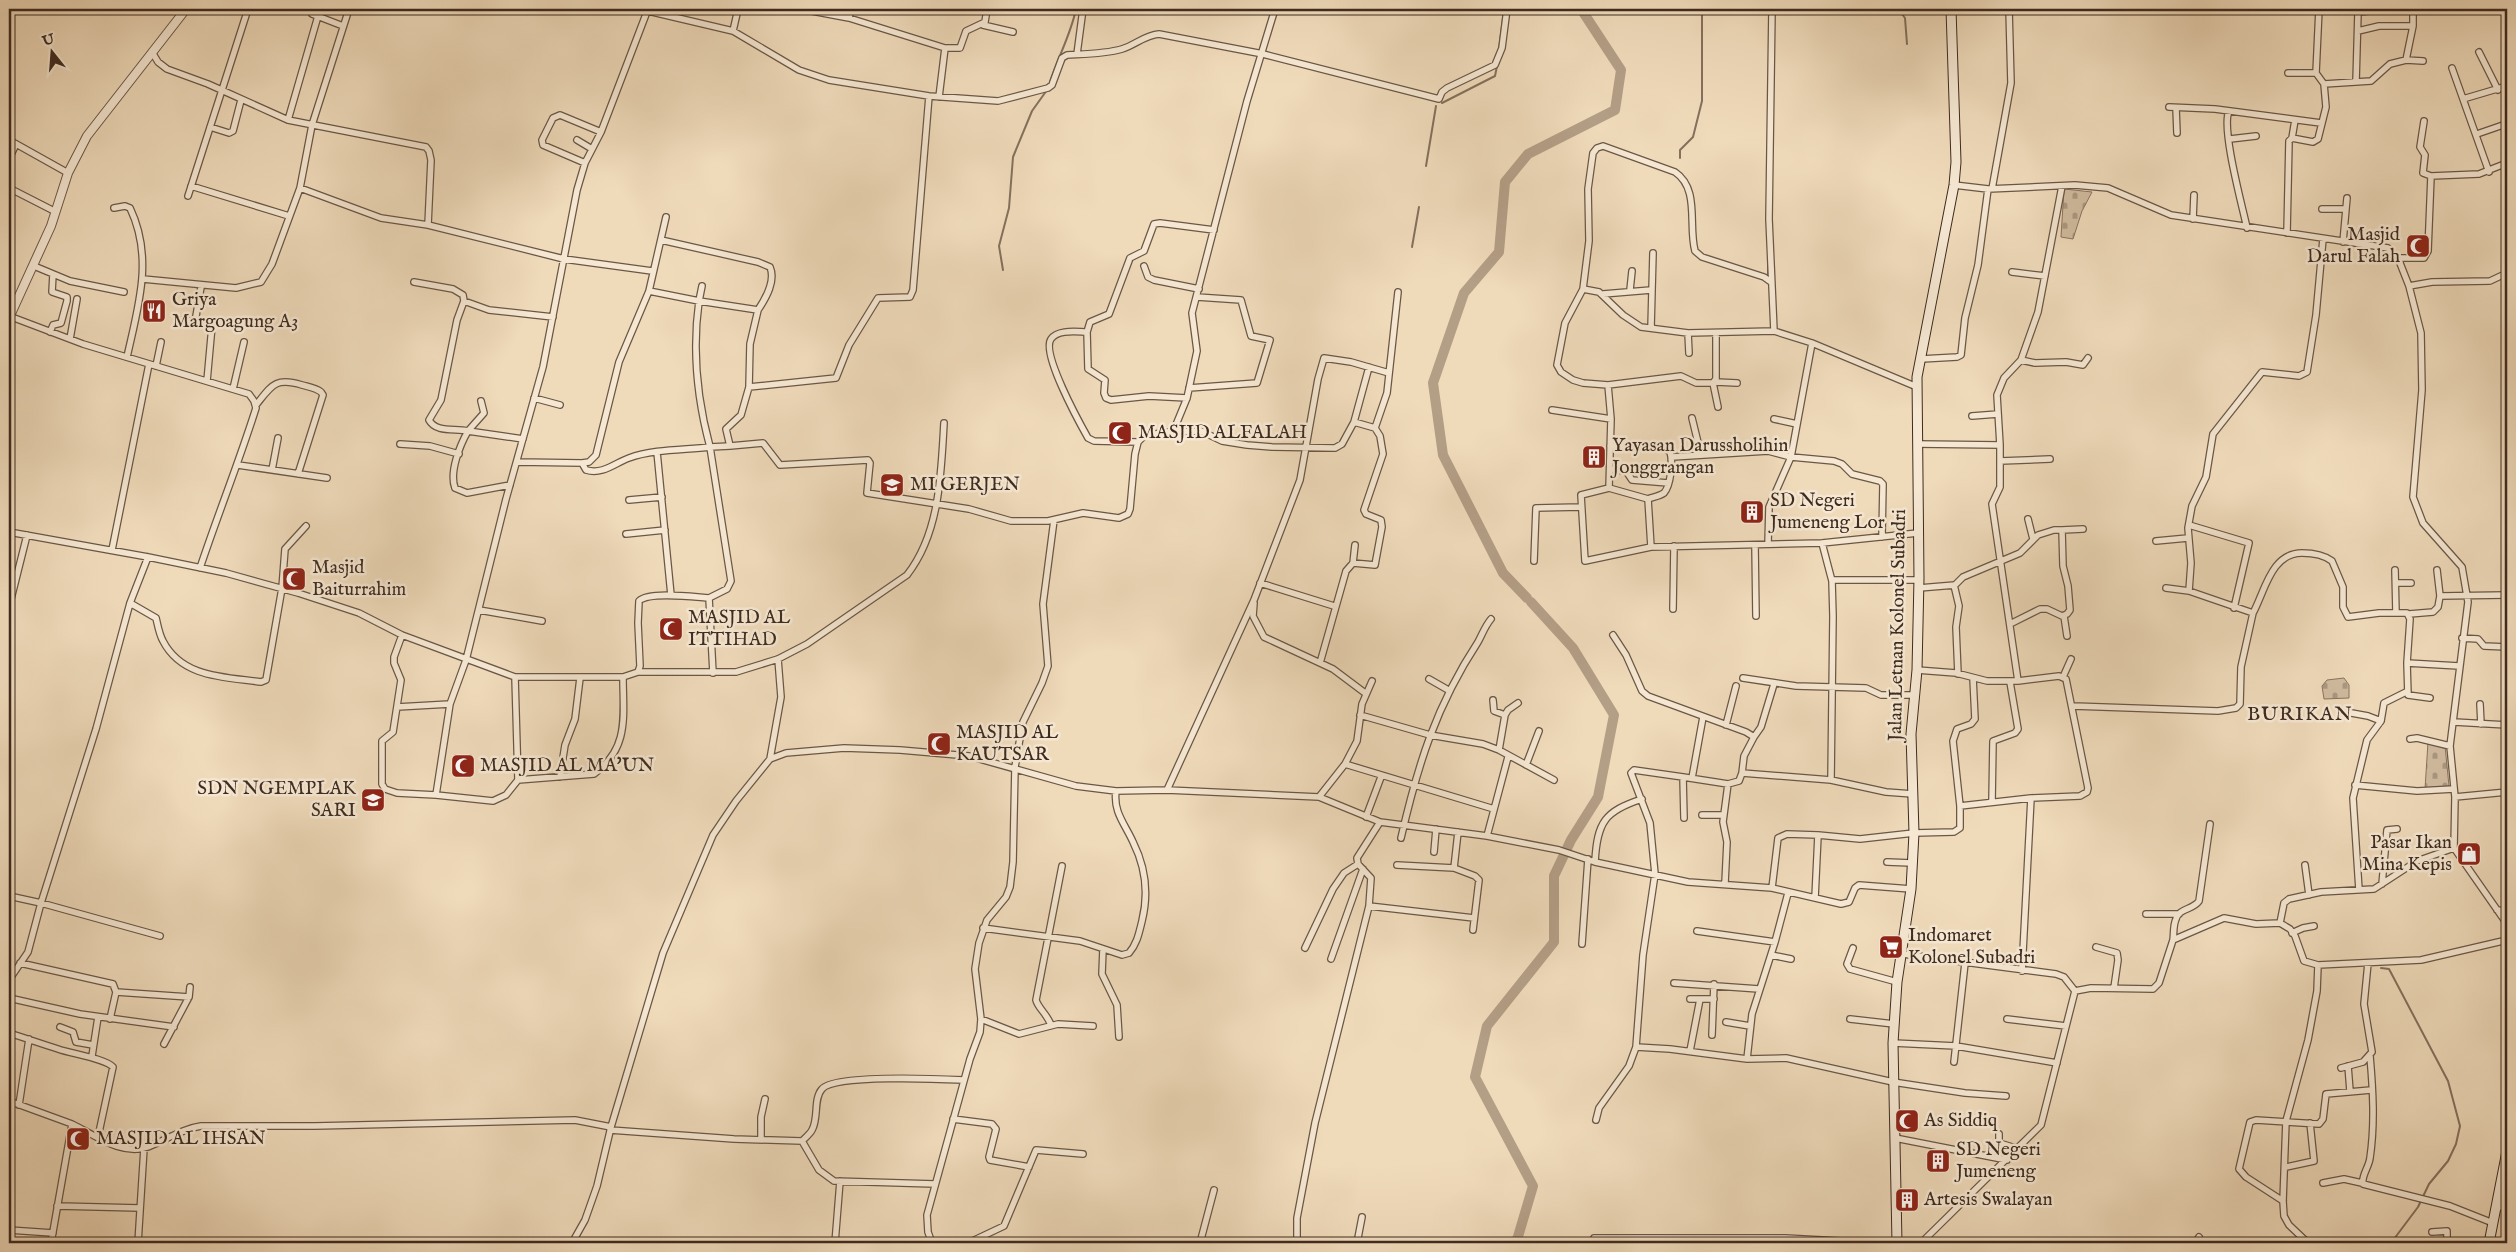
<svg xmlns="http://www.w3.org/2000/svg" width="2516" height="1252" viewBox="0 0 2516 1252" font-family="'IM FELL English',serif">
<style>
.cemetery{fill:url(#cemetery-stones);stroke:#887460}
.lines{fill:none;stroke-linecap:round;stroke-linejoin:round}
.stream{stroke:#84705d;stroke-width:2}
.river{stroke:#b39e86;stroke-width:10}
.minor-casing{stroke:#6a5746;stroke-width:8}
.tertiary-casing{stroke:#6a5746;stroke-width:10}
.secondary-casing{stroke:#3e2b20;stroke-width:11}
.minor{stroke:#f5e7d2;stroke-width:5.5}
.tertiary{stroke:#f5e7d2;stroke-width:8}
.secondary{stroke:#f5e7d2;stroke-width:9}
.labels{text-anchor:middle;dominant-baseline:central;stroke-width:5;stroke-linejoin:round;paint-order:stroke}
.poi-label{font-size:19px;fill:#3e2b20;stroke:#f5e7d2;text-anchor:start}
.street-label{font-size:19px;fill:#3e2b20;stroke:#f5e7d2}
.neighbourhood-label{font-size:20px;letter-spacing:1px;fill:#3e2b20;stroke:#f5e7d2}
</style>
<defs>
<pattern id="cemetery-stones" width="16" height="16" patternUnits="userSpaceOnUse" patternTransform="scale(1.25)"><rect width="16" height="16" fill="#d1bca0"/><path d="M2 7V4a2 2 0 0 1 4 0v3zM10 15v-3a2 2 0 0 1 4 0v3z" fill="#ab9982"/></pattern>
</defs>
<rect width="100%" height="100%" fill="#efdaba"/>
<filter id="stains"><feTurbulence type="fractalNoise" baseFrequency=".004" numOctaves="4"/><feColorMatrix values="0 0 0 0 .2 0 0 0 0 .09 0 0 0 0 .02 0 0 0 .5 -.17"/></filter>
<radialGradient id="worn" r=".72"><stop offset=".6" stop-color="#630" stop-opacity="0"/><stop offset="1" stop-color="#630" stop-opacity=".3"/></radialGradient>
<path class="cemetery" d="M2064,189L2092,192L2082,211L2073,239L2061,237Z
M2344,678L2349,685V698L2324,699L2322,686L2327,680Z
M2428,742L2445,746L2449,786L2425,789Z"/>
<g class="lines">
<path class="stream" d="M1898,9L1905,18L1907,44
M1499,49L1504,11
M1050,82C1058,57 1071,34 1076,9
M1442,103L1495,76L1497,66
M1680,158V150L1693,137L1702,101V9
M1426,166L1436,106
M1412,247L1419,207
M1003,270L999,246L1009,208L1013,157L1032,111L1047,90
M1768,277V259
M2381,968L2389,969L2448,1081L2460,1126L2456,1144L2448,1161L2429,1184L2418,1207L2391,1243"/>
<path class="river" d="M1527,598L1503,573L1443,455L1433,383L1464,293L1499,252L1505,182L1528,154L1615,110L1621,70L1581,9
M1510,1243L1517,1240L1533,1186L1475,1077L1487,1026L1554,942V876L1571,840L1598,797L1614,715L1573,648L1531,602"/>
<defs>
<path id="minor" d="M801,9L849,18L945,48L939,97
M1772,9L1769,219L1774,331
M2358,9V12L2392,9
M648,11L733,31L799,70L829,80L929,96L998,101L1048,88L1052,85L1062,58L1067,55C1085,54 1105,54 1122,49C1135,45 1145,35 1159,34L1263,54L1439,99L1442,92L1447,88L1495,65L1502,48L1507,9
M312,14L343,26
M849,18L851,9
M983,25L1013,32
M733,31L738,9
M2358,31L2379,26H2413
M945,48H960L966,31L985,22L987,9
M152,52L158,62L167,69L208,84L288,120L426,147L429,151L431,160L428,225L564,259L652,271
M2479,52L2498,90
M1077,54L1083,9
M2406,60L2423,61
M2452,68L2463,99
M2288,73H2316
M2356,82L2358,12
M2324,84L2371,81L2390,64L2406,60L2413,26V9
M2169,107L2215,109L2321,123
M2176,108L2177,133
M2229,111C2221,128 2242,205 2247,228
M288,120L318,16
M210,127L229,133L233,131L241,100
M2477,134L2503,125L2507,126
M2292,138L2295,120
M2230,139L2256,136
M9,140L68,173
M577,140L592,149
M9,159L16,144
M585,163L543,145L542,140L553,118L560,115L601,132
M2489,172L2463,99L2507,86
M2431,176L2479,174L2507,163
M1954,185L1988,189L2075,185L2108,188L2171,215L2388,248L2398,258L2409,286L2421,333L2422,390L2413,497L2423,523L2462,567L2468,602L2450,746L2455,797L2454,848L2507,924
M191,186L289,216
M9,188L56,212
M300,188L381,218L428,225
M1992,189L2011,83L2009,9
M188,196L248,9
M114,208L125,206L130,208C154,258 138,307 127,357
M2322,209H2346
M2193,219L2194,195
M2287,233L2289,141L2292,138L2313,142L2318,139L2326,107L2324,84L2316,73L2319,9
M2323,239L2316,315L2307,372L2299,376L2262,372L2213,434L2206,477L2192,506L2188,528L2191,563L2189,591L2253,613C2265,591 2271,553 2302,553C2313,553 2324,555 2332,561L2343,587V607L2348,617L2379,613H2407L2410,619L2407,663L2459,666
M661,240L758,262L770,267C776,281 766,298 758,310
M2343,242L2347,198
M2398,258H2424L2428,251L2431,176L2423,173L2425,155L2420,147L2424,121
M34,266L70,281L124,292
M1144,266L1148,277L1154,280L1199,289
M2012,272L2045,276
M143,279L236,288L261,282L272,264L300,188L312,125L349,9
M414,282L453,289L463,295L464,301
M2409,286L2432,282L2490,281L2507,273
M201,287L195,322L210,324L212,326L207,381
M1583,289L1599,292L1623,315L1641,327L1688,333L1774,331L1812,343L1917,387
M1630,290L1632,271
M649,291L699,301L702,286
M1603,294L1651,290
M9,316L83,344L249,394L254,401L256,408C239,462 218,514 200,568
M177,320L195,322
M1651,328L1653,253
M50,332L53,325L61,323L67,301V297L52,292L53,274
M1087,332L1088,369L1105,380L1104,393L1106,398L1111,400L1149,396L1187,398
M1688,333L1689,353
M70,339L77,299
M1921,359L1957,357L1961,355L1965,318L1978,265L1988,189
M2021,360L2035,363L2066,362L2083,365L2088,358
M156,366L161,342
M1716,382L1737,383
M1713,383L1718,407
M1608,385L1583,383L1573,380L1561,372L1557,365L1565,323L1583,289L1589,241L1588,189L1593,153L1597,148L1603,146L1675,172C1700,189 1688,225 1695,251L1702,257L1764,277L1771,282
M749,387L836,378L849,345L878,298L910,297L913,290L929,96
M1189,388L1257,383L1270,340L1251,336L1241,300L1197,297
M233,389L244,342
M534,398L560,405
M481,401L484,413L468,431L523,439
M256,405C272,385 275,377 302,385C309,387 316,388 321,392L323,395L298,474
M1552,410L1611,419
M1972,416L1998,414
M1692,418L1701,455
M1774,419L1797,424
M1354,422L1369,367
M1375,428L1387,393L1398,292
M1173,432L1187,398L1197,351L1192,313L1247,101L1275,9
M1138,442L1094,441L1088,438C1079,422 1041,353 1051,339C1058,329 1077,332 1087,332L1090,322L1109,314L1130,258L1144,251L1154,224L1160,223L1214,230
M400,444L430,446L459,454
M1917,444L2000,445
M1610,446H1662L1670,452C1673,461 1671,485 1664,493C1660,496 1653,497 1648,499
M657,452L671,595
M1672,457L1768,451L1791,457L1834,461L1842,464L1852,474L1880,481L1883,484L1882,537
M2000,461L2050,459
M517,462L582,463L586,470C603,475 615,463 629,458C654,449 684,450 710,447C697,399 692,351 699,301L758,310L750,344L749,387L741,415L726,429L730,446L763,443L780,465L868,460L870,463L867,493L969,509L1011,521H1048L1083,513L1119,518L1128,514L1130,509L1135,454L1138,442L1144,436L1167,432L1201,431L1222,441L1247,445L1272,447L1335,448L1342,444L1354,422L1375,428L1380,436L1383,454L1364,510L1366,514L1381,520L1382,527L1375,565L1353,563L1346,571L1320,663
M582,463L589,462L596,455L619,362L649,291L666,217
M238,465L327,478
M1610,469L1626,471L1632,480L1668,483
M272,470L278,438
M510,485L467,493L455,488C449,472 460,445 468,431C455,428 436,433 429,420L441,400L457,320L464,301L489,310L553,317
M1609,488L1581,495L1585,561L1651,547L1822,543L1918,533
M629,500L662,497
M2028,519L2033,539
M2189,525L2249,543L2234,608
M2062,530L2083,529
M9,532L148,557L226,573L298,593L359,613L402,635L515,677H623L638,672H736L778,659L807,644L907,575C940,533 941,474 944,423
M626,534L665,530
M2156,541L2188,538
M1822,543L1832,581L1833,616L1831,780L1886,792L1913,794
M1768,544L1769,507L1791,457L1812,343
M1755,545L1756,616
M1651,547L1648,499L1609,488L1611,419L1608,385L1681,376L1696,383H1713L1716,379V333
M112,550L149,364
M1534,561L1536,508L1580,507
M1353,563L1355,545
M2395,570L2396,613
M2437,570L2440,596
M1832,580H1919
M1260,583L1334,606
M2396,583H2411
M1954,585L1959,606L1956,627L1958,674
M1919,588L1955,585L1963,577L2020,553L2038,535L2054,530H2062L2063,566L2068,586L2070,610L2067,614L2062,616L2047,609H2040L2010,624
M2166,588L2189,591
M709,598L727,589L731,581L710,447L730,446
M130,603L156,618C158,626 159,634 163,641C182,678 225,677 261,682L266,680L282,588L285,549L306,526
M1254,603L1253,616L1264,637L1333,669L1365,693
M9,607L27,535
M1673,609L1674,546
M479,610L542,621
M2409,614L2433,612L2438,607L2440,596L2507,595
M2064,616L2067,636
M402,635L394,657V663L401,680L393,732L382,741V784L385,789L397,793L436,795
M1613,635L1626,655L1642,691L1648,696L1746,732L1754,737L1744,756L1742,773L1739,781L1728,784L1723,822L1727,842L1725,883
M2462,638L2478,639L2484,646L2507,647
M2407,663L2408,695L2430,698
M1917,670L1956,673L1987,681H2018L1992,504L2000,487V445L1997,395L2004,378L2021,360L2038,312L2062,186
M638,672L640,666L638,623L639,601C649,591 694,597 709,598L713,673
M515,677L518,780
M623,677C623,715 630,748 594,774L518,780L506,795L493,801L436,795L450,704L466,660L506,499L543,367L577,190L585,163L601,132L648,9
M2063,677L2071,659
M1743,678L1796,686L1866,688L1881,695H1915
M1429,679L1450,691
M2505,681H2507
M1493,700L1494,711L1505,715L1499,750
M2480,704L2481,724
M2073,706L2218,711L2236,708L2240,704L2241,667L2253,613
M397,707L450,704
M2346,712L2368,716L2381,721
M1360,715L1430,735L1483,744L1499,750L1554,780
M1505,715L1508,710L1518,703
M2454,722L2507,725
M1726,725L1736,686
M1754,737L1761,727L1774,684
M2410,739L2417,738L2450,746
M770,759L781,697L778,659
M1345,764L1494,809
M1526,765L1539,731
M1742,773L1831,780
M560,777L565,745L575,719L580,678
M1692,778L1703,717
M2355,785L2417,791L2454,789
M1167,790L1254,600L1300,480L1318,379L1324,358L1351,362L1389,373
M1319,797L1345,764L1357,741L1362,704L1372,681
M2455,797L2507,792
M1992,802L1993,741L2015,733L2018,729L2010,682
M1960,806L1953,741L1957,729L1971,724L1975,719L1973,678
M1702,815H1723
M1366,817L1381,777
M1684,818L1683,777L1728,784
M1458,832L1454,868L1475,876L1479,880L1473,930
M1487,836L1508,757
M1401,838C1418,764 1436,706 1478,642C1482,635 1485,626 1491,619
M1434,852L1436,829
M1595,862C1597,822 1605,811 1642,799
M1887,862L1912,863
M1397,865L1454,868
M2305,865L2309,895
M2382,884L2387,830L2397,829
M1772,888L1778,838L1787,834L1818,835
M2359,890L2353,798L2367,740L2381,721L2384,703L2406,692
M1788,893L1775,942L1752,1014L1747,1059L1786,1058L1893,1082L1965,1093L2006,1096
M9,896L41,903L160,936
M1815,898L1818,835L1860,839L1914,833L1954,832L1960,828V806L2031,798L2080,796L2087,792L2088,788L2066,679L2059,676L2018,681
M1369,906L1474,918
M2497,910L2507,911
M2146,914H2179
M2280,923L2284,903L2289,899L2321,892L2374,889L2417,861L2454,848
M983,928L1080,941L1122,955L1129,953C1137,944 1139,933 1142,921C1149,893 1146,868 1133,842C1125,824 1113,812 1116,791
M1697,931L1775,942
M2292,933L2303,928L2314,926
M2173,940C2174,934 2173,925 2176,919C2179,908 2193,910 2199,901L2210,824
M1582,944L1588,859
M2096,947L2117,953L2118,960L2114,988
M1305,948L1333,889L1344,873L1358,864
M1853,948L1847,964L1850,969L1897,982
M1103,949L1102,974L1117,1005L1119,1037
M1903,954L2056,974L2064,977L2075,991
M1771,955L1791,959
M1331,959L1363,869
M20,963L113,984L116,992L110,1019
M2022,971L2031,798
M9,980L28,952L41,903L96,729L130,603L148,557
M1674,983L1759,989
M2075,991L2091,988L2153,989L2159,983L2173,940L2224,918L2256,924L2280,923L2290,929L2295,936L2304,961L2318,965L2421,960L2507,940
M116,992L189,997
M9,998L80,1014L174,1027
M1690,999H1714
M981,1019L1019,1034L1058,1024L1093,1026
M1850,1019L1894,1024
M2007,1019L2066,1026
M1726,1022L1750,1026
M1051,1025C1047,1014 1038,1008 1036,1000L1062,866
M60,1027L73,1032L76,1042L93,1045
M9,1033C25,1038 42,1044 58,1049C72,1054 104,1058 113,1067L98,1137
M1712,1035L1714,984
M1893,1043L1956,1046L2057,1063
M164,1044L189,997L190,987
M1636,1047L1670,1049L1747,1059
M1690,1051L1700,999
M92,1056L98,1017
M2370,1056C2373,1090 2375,1124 2370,1158C2369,1167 2361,1176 2363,1184L2450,1206L2493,1223
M1954,1062L1965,963
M2348,1066L2350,1091
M2341,1068L2363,1062L2372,1052L2364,1004L2368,963
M9,1101L72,1124L51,1243
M19,1105L29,1039
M953,1119L992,1124L996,1129L989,1157L990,1160L1029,1167
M1596,1120L1599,1108L1629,1066L1636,1047L1643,955L1655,874L1650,823L1631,773L1634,770L1683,777
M72,1124C95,1135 121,1156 148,1147C166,1140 181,1129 201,1126H315L575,1120L611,1127
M610,1130L734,1139L802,1141C805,1138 810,1134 812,1130C819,1118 813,1099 822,1089C834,1074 942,1079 964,1080
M1999,1134V1143L2019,1149
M1895,1138L2007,1160
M761,1139V1117L765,1099
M802,1141L819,1170L834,1181L935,1184
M2286,1167L2314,1161L2310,1123
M2323,1183L2344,1179L2362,1183
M2283,1201L2246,1177L2239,1169L2250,1122L2256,1120L2319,1124L2323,1119L2326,1094L2371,1090
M57,1206L140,1208
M2496,1206L2507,1208
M9,1230L53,1233
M2432,1232L2447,1231V1243
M138,1243L144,1148
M572,1243L585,1220L597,1186L611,1127L663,953L713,835L736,801L770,759L786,753L844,748L900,750L969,756L1076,786L1116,791L1167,790L1319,797L1380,822L1487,836L1559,850L1595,862L1688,882L1772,888L1841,904L1849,902L1855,888L1859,885L1911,889
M835,1243L840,1181
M932,1243L928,1232L927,1215L970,1059L980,1032L981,1019L975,969L979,943L987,920L1006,897L1010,887L1013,862L1015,767L1020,738L1023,722L1042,683L1048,666L1043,604L1054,520
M968,1243L1004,1226L1036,1150L1083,1154
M1200,1243L1214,1190
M1297,1243V1218L1315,1123L1369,906L1371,878L1358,864L1357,858L1380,822
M1357,1243L1362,1217
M1593,1243L1594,1238H1785L1878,1243
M1921,1243L2041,1125L2075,991
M2195,1243L2199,1237
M2308,1243L2289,1225L2284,1216L2283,1201L2286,1121L2308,1040L2317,991L2318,965"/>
<path id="tertiary" d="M9,318L51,226L68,173L87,136L186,9"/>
<path id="secondary" d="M1897,1243L1893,1043L1897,982L1911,889L1914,833L1911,734L1917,670L1919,578L1917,377L1954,185L1956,162L1951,9
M2489,1243L2507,1151"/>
</defs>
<use href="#minor" class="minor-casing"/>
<use href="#tertiary" class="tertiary-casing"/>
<use href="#secondary" class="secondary-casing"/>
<use href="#minor" class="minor"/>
<use href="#tertiary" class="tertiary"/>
<use href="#secondary" class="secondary"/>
</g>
<defs>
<symbol id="mosque-square" viewBox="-11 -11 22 22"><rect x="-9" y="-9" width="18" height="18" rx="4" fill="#8f2418" stroke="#f5e7d2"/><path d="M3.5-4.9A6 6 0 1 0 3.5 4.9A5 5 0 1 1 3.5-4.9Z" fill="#fff"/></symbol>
<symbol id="restaurant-square" viewBox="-11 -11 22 22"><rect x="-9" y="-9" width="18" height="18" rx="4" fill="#8f2418" stroke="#f5e7d2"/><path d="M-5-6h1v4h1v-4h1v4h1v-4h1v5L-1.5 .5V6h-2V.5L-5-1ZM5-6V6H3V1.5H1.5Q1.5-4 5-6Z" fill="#fff"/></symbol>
<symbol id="building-square" viewBox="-11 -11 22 22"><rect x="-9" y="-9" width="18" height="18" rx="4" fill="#8f2418" stroke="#f5e7d2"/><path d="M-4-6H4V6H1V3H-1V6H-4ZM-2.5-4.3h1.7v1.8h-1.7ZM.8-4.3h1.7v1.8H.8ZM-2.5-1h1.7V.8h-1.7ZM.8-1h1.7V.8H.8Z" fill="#fff"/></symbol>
<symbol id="school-square" viewBox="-11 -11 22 22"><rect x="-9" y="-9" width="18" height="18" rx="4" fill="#8f2418" stroke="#f5e7d2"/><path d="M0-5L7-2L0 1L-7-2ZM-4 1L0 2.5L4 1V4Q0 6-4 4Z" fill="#fff"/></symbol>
<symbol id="shop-square" viewBox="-11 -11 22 22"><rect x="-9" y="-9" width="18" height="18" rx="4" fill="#8f2418" stroke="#f5e7d2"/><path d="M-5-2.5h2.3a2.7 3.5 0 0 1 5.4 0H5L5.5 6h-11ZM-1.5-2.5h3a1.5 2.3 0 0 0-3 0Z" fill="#fff"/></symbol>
<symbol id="supermarket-square" viewBox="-11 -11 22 22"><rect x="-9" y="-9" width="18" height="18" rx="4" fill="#8f2418" stroke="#f5e7d2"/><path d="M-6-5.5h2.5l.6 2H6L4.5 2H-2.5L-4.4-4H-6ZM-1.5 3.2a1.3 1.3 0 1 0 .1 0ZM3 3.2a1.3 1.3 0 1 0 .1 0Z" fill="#fff"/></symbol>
</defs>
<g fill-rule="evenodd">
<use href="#mosque-square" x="2404" y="232" width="28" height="28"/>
<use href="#restaurant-square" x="140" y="297" width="28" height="28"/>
<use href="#mosque-square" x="1106" y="419" width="28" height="28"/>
<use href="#building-square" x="1580" y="443" width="28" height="28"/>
<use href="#school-square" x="878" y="471" width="28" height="28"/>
<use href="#building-square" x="1738" y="498" width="28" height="28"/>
<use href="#mosque-square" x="280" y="565" width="28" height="28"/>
<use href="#mosque-square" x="657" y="615" width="28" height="28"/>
<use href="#mosque-square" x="925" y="730" width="28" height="28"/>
<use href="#mosque-square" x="449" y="752" width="28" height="28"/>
<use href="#school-square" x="359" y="786" width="28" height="28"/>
<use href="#shop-square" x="2455" y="840" width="28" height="28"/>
<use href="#supermarket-square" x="1877" y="933" width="28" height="28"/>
<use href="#mosque-square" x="1893" y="1107" width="28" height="28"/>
<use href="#mosque-square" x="64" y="1125" width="28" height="28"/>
<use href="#building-square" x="1924" y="1147" width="28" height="28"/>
<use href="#building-square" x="1893" y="1186" width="28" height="28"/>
</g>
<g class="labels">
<g class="poi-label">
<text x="2400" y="235" text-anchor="end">Masjid<tspan x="2400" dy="22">Darul Falah</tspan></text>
<text x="172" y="300">Griya<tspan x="172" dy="22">Margoagung A3</tspan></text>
<text x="1138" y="433">MASJID ALFALAH</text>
<text x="1612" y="446">Yayasan Darussholihin<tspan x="1612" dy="22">Jonggrangan</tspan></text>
<text x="910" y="485">MI GERJEN</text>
<text x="1770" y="501">SD Negeri<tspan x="1770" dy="22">Jumeneng Lor</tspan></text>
<text x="312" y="568">Masjid<tspan x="312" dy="22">Baiturrahim</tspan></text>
<text x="688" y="618">MASJID AL<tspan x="688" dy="22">ITTIHAD</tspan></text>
<text x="956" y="733">MASJID AL<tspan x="956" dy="22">KAUTSAR</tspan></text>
<text x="480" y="766">MASJID AL MA'UN</text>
<text x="356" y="789" text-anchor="end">SDN NGEMPLAK<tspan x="356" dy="22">SARI</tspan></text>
<text x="2452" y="843" text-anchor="end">Pasar Ikan<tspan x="2452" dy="22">Mina Kepis</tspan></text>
<text x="1908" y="936">Indomaret<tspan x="1908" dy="22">Kolonel Subadri</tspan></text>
<text x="1924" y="1121">As Siddiq</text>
<text x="96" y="1139">MASJID AL IHSAN</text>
<text x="1956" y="1150">SD Negeri<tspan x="1956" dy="22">Jumeneng</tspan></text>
<text x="1924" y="1200">Artesis Swalayan</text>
</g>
<g class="street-label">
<text transform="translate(1898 625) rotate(-89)">Jalan Letnan Kolonel Subadri</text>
</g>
<g class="neighbourhood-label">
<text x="2300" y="714">BURIKAN</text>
</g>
</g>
<rect width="2516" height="1252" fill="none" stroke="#efdaba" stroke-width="30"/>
<rect x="10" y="10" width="2496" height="1232" fill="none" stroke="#3e2b20" stroke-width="2.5"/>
<rect x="15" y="15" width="2486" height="1222" fill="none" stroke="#3e2b20"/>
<g transform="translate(52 52) rotate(343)" stroke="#f5e7d2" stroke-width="4" paint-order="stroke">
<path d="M0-4L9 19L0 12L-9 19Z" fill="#3e2b20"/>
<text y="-8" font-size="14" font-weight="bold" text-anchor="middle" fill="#3e2b20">U</text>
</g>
<rect width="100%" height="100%" filter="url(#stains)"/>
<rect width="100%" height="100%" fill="url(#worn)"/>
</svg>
